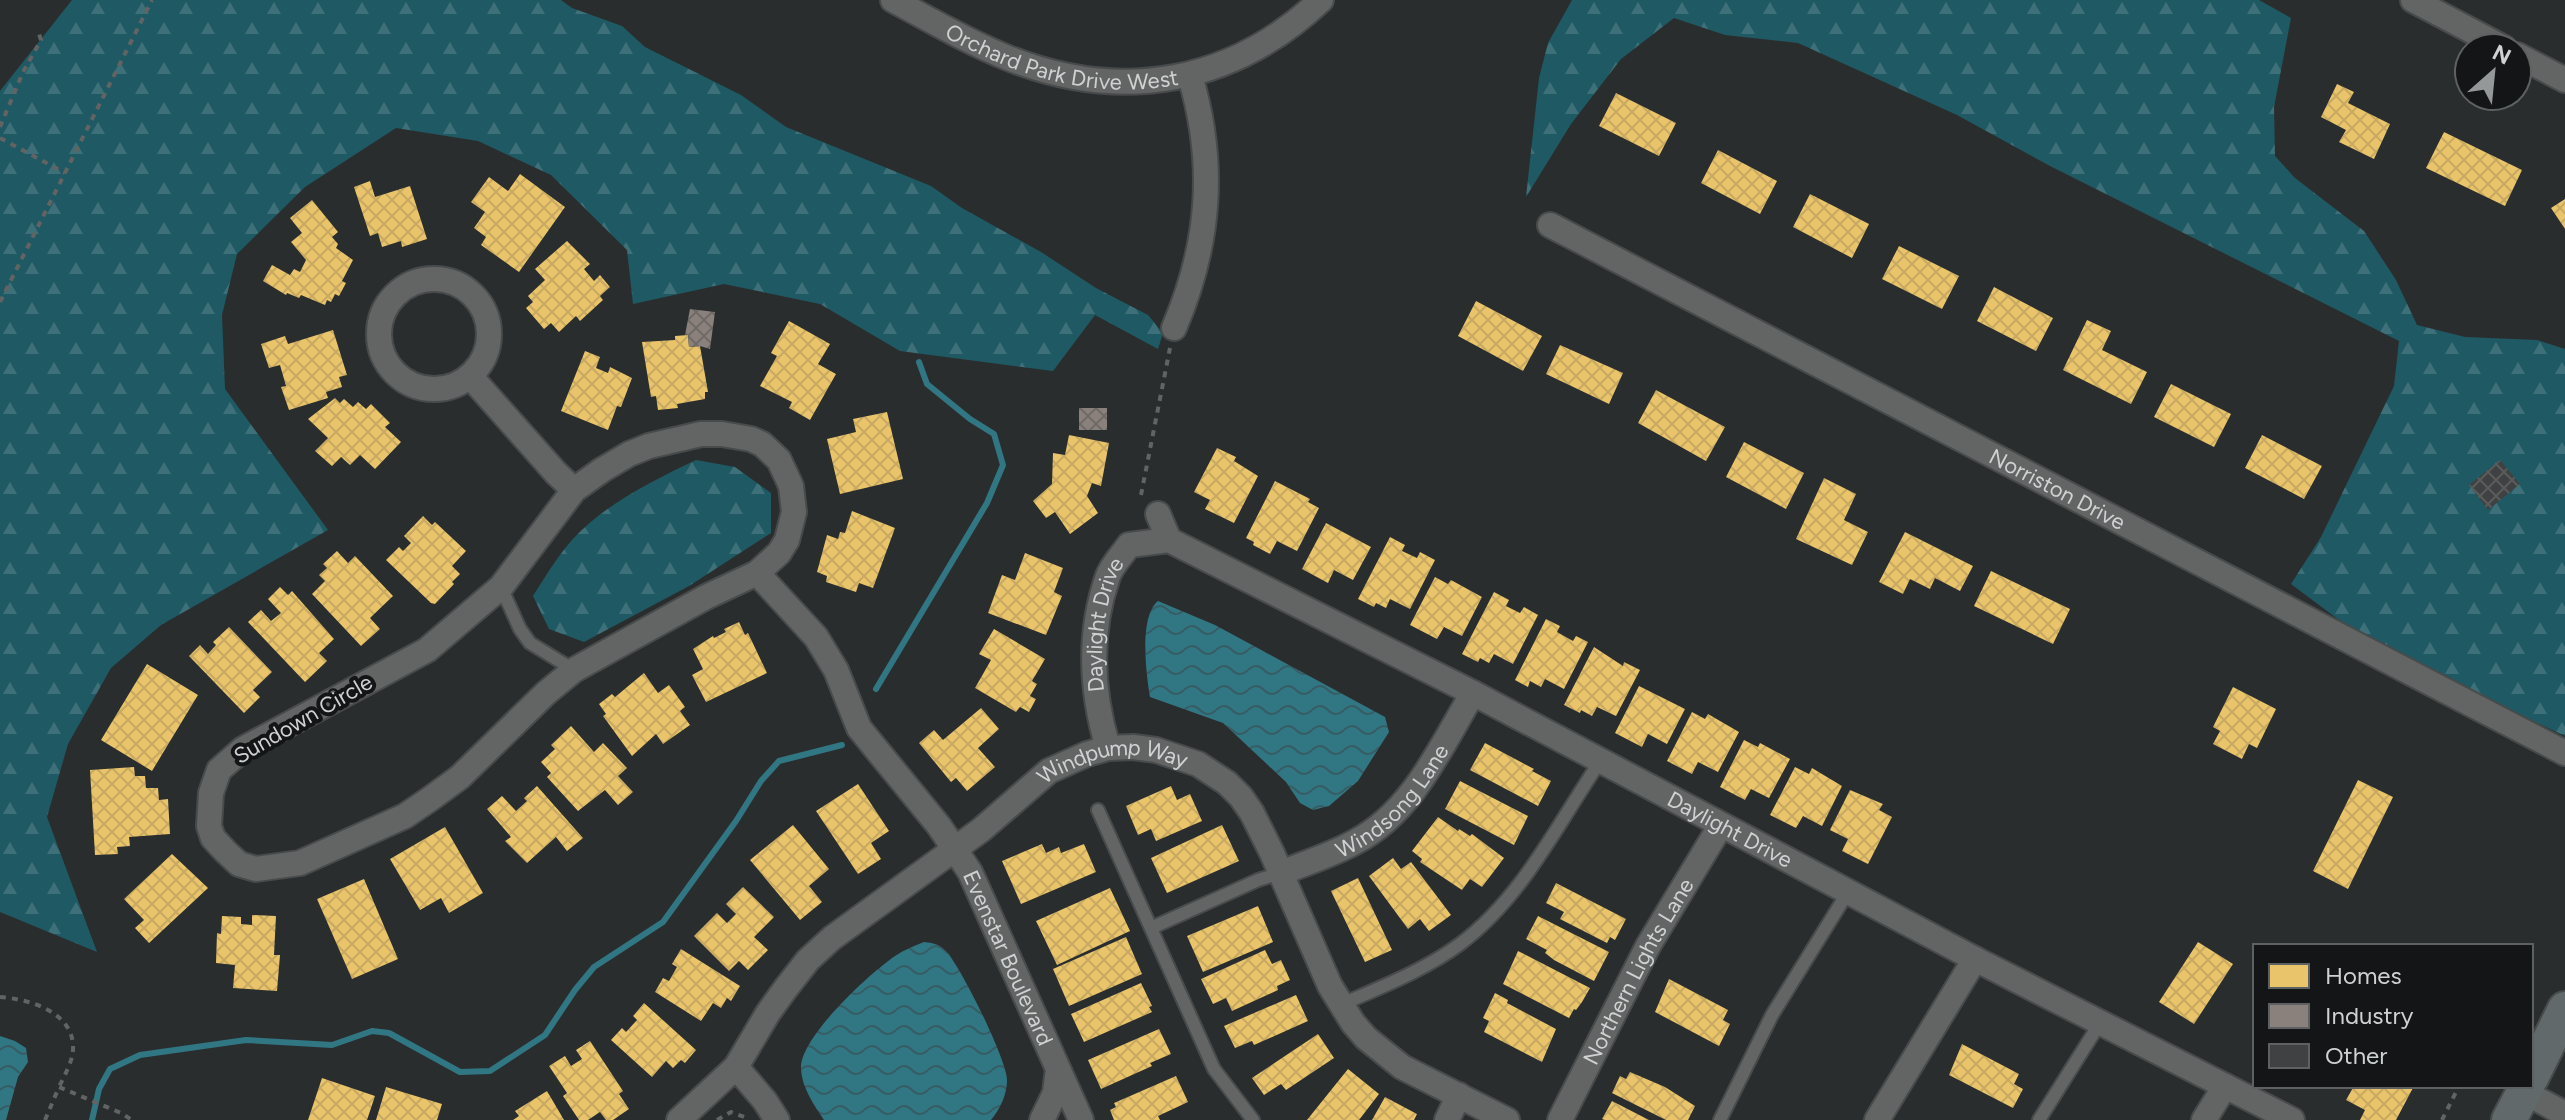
<svg xmlns="http://www.w3.org/2000/svg" width="2565" height="1120" viewBox="0 0 2565 1120" font-family="Figtree,sans-serif">
<style>
.forest{fill:url(#forest-firs)}
.water{fill:url(#water-waves)}
.homes{fill:url(#homes-cross-hatch)}
.industry{fill:url(#industry-cross-hatch)}
.lines{fill:none;stroke-linecap:round;stroke-linejoin:round}
.stream{stroke:#317683;stroke-width:6}
.building{fill:url(#building-cross-hatch)}
.service-casing{stroke:#484b4b;stroke-width:16}
.minor-casing{stroke:#484b4b;stroke-width:28}
.secondary-casing{stroke:#484b4b;stroke-width:38}
.path{stroke:#626464;stroke-width:4;stroke-dasharray:6 6;stroke-linecap:butt}
.service{stroke:#636565;stroke-width:12}
.minor{stroke:#636565;stroke-width:24}
.secondary{stroke:#61696a;stroke-width:34}
.labels{text-anchor:middle;dominant-baseline:central;stroke-width:8;stroke-linejoin:round;paint-order:stroke}
.street-label{font-size:22px;fill:#cfd2d2;stroke:#131516}
</style>
<defs>
<pattern id="forest-firs" width="22" height="20" patternUnits="userSpaceOnUse" patternTransform="scale(2)"><rect width="22" height="20" fill="#1e5964"/><path d="M5 1l3.5 6h-7zM16 11l3.5 6h-7z" fill="#3e7079"/></pattern>
<pattern id="water-waves" width="16" height="10" patternUnits="userSpaceOnUse" patternTransform="scale(2)"><rect width="16" height="10" fill="#317683"/><path d="M0 5q4-4 8 0t8 0" fill="none" stroke="#375d64"/></pattern>
<pattern id="homes-cross-hatch" width="8" height="8" patternUnits="userSpaceOnUse" patternTransform="scale(2)"><rect width="8" height="8" fill="#e9c46a"/><path d="M0 0l8 8M0 8l8-8" fill="none" stroke="#c7a961"/></pattern>
<pattern id="industry-cross-hatch" width="8" height="8" patternUnits="userSpaceOnUse" patternTransform="scale(2)"><rect width="8" height="8" fill="#8a817c"/><path d="M0 0l8 8M0 8l8-8" fill="none" stroke="#6f6a67"/></pattern>
<pattern id="building-cross-hatch" width="8" height="8" patternUnits="userSpaceOnUse" patternTransform="scale(2)"><rect width="8" height="8" fill="#3f4142"/><path d="M0 0l8 8M0 8l8-8" fill="none" stroke="#5a5c5c"/></pattern>
</defs>
<rect width="100%" height="100%" fill="#2a2d2e"/>
<path class="forest" d="M72,0H561L572,8L622,26L645,47L741,95L786,127L931,186L962,208L1041,252L1096,288L1148,315L1163,333L1158,349L1095,315L1053,371L900,351L820,304L724,284L633,304L627,250L551,175L478,141L396,128L305,187L237,254L222,315L225,389L328,530L161,625L111,668L68,744L47,817L97,952L0,912V91Z
M1572,0H2259L2291,18L2274,107L2275,156L2295,178L2364,231L2396,280L2417,325L2465,337L2537,340L2565,349V736L2375,647L2291,584L2321,537L2394,386L2399,341L2050,166L1957,115L1798,43L1725,35L1674,18L1621,59L1571,124L1526,197L1539,78L1548,43Z
M696,460L735,467L771,493V533L689,586L584,642L549,629L533,596C545,577 557,557 572,540C605,504 652,481 696,460Z"/>
<path class="water" d="M1158,601L1215,625L1385,717L1389,732L1358,781L1329,806L1313,810L1300,803L1286,782L1223,723L1150,697C1146,674 1139,616 1158,601Z
M924,942C933,943 939,944 946,951C961,967 1007,1060 1007,1080C1007,1095 1000,1109 991,1120H824C814,1105 802,1088 801,1069C799,1038 870,973 895,956C904,950 914,946 924,942Z
M0,1036L15,1041L26,1048L28,1062L18,1077L6,1120H0Z"/>
<path class="homes" d="M2337,84L2354,92L2348,103L2390,124L2374,159L2339,142L2346,130L2321,117Z
M1616,93L1676,123L1659,156L1599,126Z
M2444,132L2522,170L2505,206L2426,168Z
M1718,150L1777,181L1760,214L1701,183Z
M520,174L565,207L519,272L481,245L486,237L474,228L485,212L471,202L489,177L508,191Z
M370,181L375,197L410,186L427,239L402,247L401,241L382,247L378,233L370,236L354,187Z
M1810,194L1869,224L1852,258L1793,227Z
M2565,199V229L2551,208Z
M312,200L338,232L332,237L338,244L336,248L353,260L342,281L346,283L339,296L335,294L331,302L327,300L325,305L301,295L299,298L287,293L286,295L263,281L272,265L290,275L294,269L300,272L306,260L291,242L302,233L290,218Z
M567,241L590,264L584,269L594,281L600,275L610,287L600,296L603,300L580,321L576,316L559,332L551,323L544,329L526,308L533,302L528,296L545,280L535,269Z
M1899,246L1959,276L1942,309L1882,279Z
M1994,287L2053,318L2036,351L1977,321Z
M1476,301L1542,336L1523,371L1458,336Z
M2087,320L2111,331L2102,350L2147,372L2131,404L2063,370Z
M789,321L830,344L818,364L836,374L810,420L789,408L792,402L760,386L777,356L771,353Z
M333,330L347,375L339,377L342,387L326,392L328,398L289,410L281,387L286,386L280,365L269,368L261,344L285,336L288,344Z
M688,335L689,347L700,346L708,392H705V399L677,404L678,408L658,410L656,396L651,397L642,342L675,340V336Z
M1560,345L1623,373L1609,404L1546,374Z
M585,351L600,357L596,368L608,373L610,367L632,378L621,407L617,406L608,430L561,411Z
M2171,384L2231,414L2214,447L2154,417Z
M1656,390L1725,427L1706,461L1638,423Z
M335,398L340,403L344,399L353,407L358,402L366,409L371,404L390,423L385,427L401,442L375,469L360,455L350,465L341,457L332,466L315,451L328,438L308,419Z
M887,412L903,479L840,494L827,439L856,432L853,419Z
M1069,435L1109,443L1101,486L1092,483L1087,496L1098,513L1070,534L1055,512L1046,518L1033,501L1052,484L1053,453L1065,455Z
M2262,435L2322,466L2304,499L2245,468Z
M1744,442L1804,473L1786,509L1726,477Z
M1217,448L1236,457L1234,461L1258,476L1234,523L1205,509L1210,500L1194,492Z
M1824,478L1856,494L1844,520L1868,532L1852,565L1796,539Z
M1275,481L1310,499L1308,502L1319,508L1297,551L1277,541L1270,554L1253,545L1254,542L1246,538Z
M852,511L895,528L873,588L859,583L856,592L826,582L827,576L817,572L827,535L838,539L840,532L845,533Z
M423,516L432,525L435,522L466,551L452,566L460,574L452,582L454,584L435,604L431,603L386,560L399,547L403,551L411,543L404,536Z
M1326,523L1371,547L1353,580L1334,570L1328,583L1302,569Z
M1905,532L1973,566L1960,591L1935,578L1930,589L1910,579L1903,594L1879,582Z
M1390,537L1405,545L1402,551L1417,558L1420,552L1435,560L1410,609L1390,599L1386,608L1376,603L1374,607L1358,599Z
M337,551L348,563L355,556L393,596L370,618L380,629L361,646L312,594L325,581L319,575L327,568L323,564Z
M1025,553L1063,568L1054,592L1062,596L1046,635L988,613L1002,575L1015,580Z
M1991,571L2070,609L2053,644L1974,606Z
M1435,577L1448,584L1451,580L1482,597L1462,636L1444,627L1437,639L1410,625Z
M280,587L288,595L292,591L334,639L319,653L327,661L305,682L248,622L261,610L271,621L281,613L268,599Z
M1494,592L1509,600L1506,606L1520,613L1524,607L1538,615L1513,664L1494,654L1489,663L1480,658L1478,662L1462,654Z
M1546,619L1560,626L1557,632L1573,641L1576,636L1588,642L1564,689L1545,679L1541,687L1530,681L1528,687L1515,680Z
M739,622L745,635L748,633L767,673L706,702L692,675L703,669L693,649L713,636L714,638L726,632L724,629Z
M229,627L272,672L253,690L260,697L244,713L189,656L200,645L208,654L216,645L213,642Z
M994,629L1045,659L1032,681L1037,684L1030,696L1036,699L1029,712L1020,707L1016,712L975,688L991,660L979,654Z
M1594,647L1623,666L1624,662L1640,670L1616,716L1597,707L1592,716L1581,710L1580,713L1564,705Z
M147,664L198,695L152,771L101,740Z
M644,673L658,693L669,685L685,707L680,711L690,725L663,744L656,734L632,756L603,716L606,714L599,704L612,694L615,697Z
M1639,686L1685,709L1667,744L1648,734L1642,747L1615,733Z
M2233,687L2276,709L2257,748L2249,744L2242,759L2213,744L2220,731L2213,727Z
M981,708L999,729L978,748L995,767L967,791L956,778L951,782L919,743L934,730L943,740Z
M1692,712L1705,719L1708,714L1739,732L1718,772L1698,762L1692,774L1667,761Z
M571,726L594,752L603,743L627,768L618,776L633,792L618,805L605,790L578,811L547,777L551,773L541,762L555,749L551,745Z
M1744,740L1758,747L1760,743L1790,759L1769,798L1751,789L1745,800L1720,787Z
M1485,743L1534,769L1532,771L1551,781L1538,806L1470,770Z
M134,767L135,776H145L146,788H158L159,800L168,799L170,834L129,837L130,846L117,847L118,854L95,855L90,770Z
M1795,767L1809,774L1812,768L1842,786L1822,826L1803,816L1796,828L1770,815Z
M2358,780L2393,797L2348,889L2313,871Z
M1460,781L1528,816L1514,845L1445,809Z
M858,784L889,831L871,843L881,859L858,874L816,811Z
M537,786L583,838L567,851L556,837L527,863L505,841L511,837L487,809L502,796L516,811L527,801L524,798Z
M1171,786L1177,800L1190,794L1202,821L1156,841L1151,829L1138,835L1126,806Z
M1850,790L1883,804L1879,810L1892,817L1868,864L1842,851L1848,839L1830,830Z
M1438,817L1458,831L1459,829L1470,836L1472,834L1504,858L1482,887L1470,879L1462,890L1420,862L1422,859L1412,851Z
M793,825L829,869L809,886L822,902L800,920L750,860Z
M1222,825L1239,861L1167,893L1151,858Z
M445,827L483,893L449,913L441,898L420,910L390,859Z
M1042,844L1046,853L1059,847L1061,853L1084,844L1096,872L1021,904L1002,861Z
M172,854L208,888L149,943L135,928L144,920L124,899Z
M1393,858L1401,869L1411,862L1451,915L1429,931L1420,919L1408,929L1369,876Z
M1358,878L1392,950L1365,962L1331,891Z
M364,879L398,959L352,979L317,899Z
M1556,883L1626,919L1615,940L1610,937L1607,943L1560,919L1564,912L1546,903Z
M743,887L774,917L754,937L768,950L748,970L739,961L729,971L694,936L717,913L727,923L736,914L726,904Z
M1110,888L1130,931L1057,965L1036,921Z
M1258,906L1273,942L1203,972L1187,936Z
M252,915L276,916L274,955H280L277,991L233,988L235,965L216,963L217,933L221,934L222,916L241,917V924L252,925Z
M1538,916L1609,952L1594,981L1554,960L1545,953L1547,950L1526,939Z
M1126,937L1142,974L1069,1006L1053,969Z
M2198,942L2233,964L2194,1024L2159,1002Z
M681,949L740,986L731,1001L727,998L721,1008L713,1003L701,1021L655,992L663,978L669,981L677,967L672,964Z
M1265,950L1272,964L1281,960L1290,980L1277,986L1278,990L1232,1011L1226,998L1213,1004L1201,979Z
M1518,951L1590,988L1582,1002L1576,1010L1574,1009L1569,1018L1503,984Z
M1669,979L1728,1010L1723,1020L1730,1024L1719,1046L1655,1012Z
M1141,983L1152,1006L1149,1007L1152,1012L1084,1042L1071,1014Z
M1495,993L1508,1000L1507,1003L1556,1029L1542,1062L1484,1032L1489,1021L1483,1018Z
M1296,995L1308,1021L1254,1045L1252,1041L1235,1048L1224,1026Z
M644,1003L696,1050L685,1063L681,1060L673,1068L666,1061L652,1077L611,1040L622,1028L626,1032L637,1020L633,1016Z
M1159,1029L1171,1054L1150,1063L1152,1066L1101,1089L1088,1060Z
M1318,1034L1334,1058L1286,1090L1281,1084L1264,1095L1252,1078Z
M590,1041L623,1091L619,1094L629,1109L613,1120H606L600,1112L588,1120H579L563,1096L567,1093L549,1066L565,1056L571,1066L582,1059L576,1050Z
M1962,1044L2019,1074L2014,1084L2023,1089L2013,1108L1949,1075Z
M1348,1069L1379,1094L1359,1120H1307Z
M1630,1072L1665,1087L1695,1106L1688,1120H1666L1612,1093L1620,1076L1626,1079Z
M1176,1076L1188,1102L1158,1116L1160,1120H1114L1110,1110L1116,1107L1114,1103Z
M322,1078L375,1096L367,1120H308Z
M2354,1086H2414L2396,1120H2360L2365,1110L2346,1100Z
M386,1087L442,1104L437,1120H376Z
M547,1091L564,1120H513L519,1116L515,1111Z
M1385,1097L1417,1114L1414,1120H1372Z
M1612,1101L1649,1120H1605L1602,1119Z"/>
<path class="industry" d="M690,309L715,312L710,349L700,346L689,347L688,335H685Z
M1079,408H1107V430H1079Z"/>
<g class="lines">
<path class="stream" d="M876,689L987,503L1003,465L994,434L970,419L927,384L919,362
M92,1120L99,1089L110,1069L140,1055L246,1040L332,1045L372,1031L389,1033L460,1072L490,1071L545,1035L575,990L594,967L663,922L736,821L761,781L779,761L842,745"/>
</g>
<path class="building" d="M2500,460L2520,484L2488,510L2469,485Z"/>
<g class="lines">
<defs>
<path id="service" d="M501,587L520,629L530,643L574,670
M1098,810L1214,1069L1253,1120
M1151,928L1258,880L1281,873
M1340,1005C1381,987 1425,970 1460,944C1523,897 1558,823 1601,760
M1720,1120L1772,1015L1848,892
M2039,1120L2100,1023"/>
<g id="minor">
<path id="s1" d="M893,0C930,20 968,42 1008,58C1121,103 1232,84 1321,0"/>
<path d="M2413,0L2504,48"/>
<path d="M2517,55L2565,80"/>
<path id="s2" d="M1550,225L2565,753"/>
<circle cx="434" cy="334" r="55"/>
<path d="M1174,328C1210,244 1216,163 1190,76"/>
<path d="M470,376L556,473L574,490"/>
<path d="M701,434H722L751,439L762,444L779,460L791,486L794,512L787,540L779,553L757,573L706,597L574,670L546,693L460,777L430,799L405,816L300,863L256,869L239,864L226,852L213,838L209,826L211,793L219,770L243,749L427,650L501,587L574,490L602,470L629,454L649,446Z"/>
<path d="M1158,514L1169,540"/>
<path id="s3" d="M757,573L816,637L836,670L859,728L939,826L970,872L1081,1120"/>
<path id="s4" d="M1108,748C1091,691 1088,633 1108,576C1112,565 1122,555 1129,545L1169,540L1473,693L1975,959L2292,1120"/>
<path id="s5" d="M1281,873C1305,863 1332,855 1355,842C1413,812 1441,746 1473,693"/>
<path d="M736,1067L765,1101L777,1120"/>
<path d="M2524,1092L2565,1114"/>
<path id="s6" d="M679,1120L736,1067L768,1013L786,988L808,960L832,938L981,830L1049,771L1087,754L1108,748L1133,747L1156,750L1198,764L1227,783L1241,797L1252,813L1272,853L1330,986L1353,1023L1366,1038L1402,1067L1507,1120"/>
<path d="M1042,1120L1055,1093L1058,1069"/>
<path d="M1447,1120L1459,1095"/>
<path id="s7" d="M1560,1120L1648,946L1721,825"/>
<path d="M1877,1120L1975,959"/>
<path d="M2204,1120L2225,1086"/>
</g>
<path id="secondary" d="M2531,1078L2565,1009
M2509,1120L2527,1086"/>
</defs>
<use href="#service" class="service-casing"/>
<use href="#minor" class="minor-casing"/>
<use href="#secondary" class="secondary-casing"/>
<path class="path" d="M0,127L23,72L41,40L39,34
M0,138L65,173
M0,302L152,0
M1141,495L1170,348
M0,997C28,999 71,1011 73,1045C74,1060 65,1074 59,1087
M45,1120L59,1087L121,1113L132,1120
M717,1120L731,1112L747,1118
M2442,1120L2459,1086"/>
<use href="#service" class="service"/>
<use href="#minor" class="minor"/>
<use href="#secondary" class="secondary"/>
</g>
<g class="labels">
<g class="street-label">
<text stroke="none"><textPath href="#s1" startOffset="182">Orchard Park Drive West</textPath></text>
<text stroke="none"><textPath href="#s2" startOffset="572">Norriston Drive</textPath></text>
<text stroke="none"><textPath href="#s4" startOffset="126">Daylight Drive</textPath></text>
<text transform="translate(303 719) rotate(-30)">Sundown Circle</text>
<text stroke="none"><textPath href="#s6" startOffset="580">Windpump Way</textPath></text>
<text stroke="none"><textPath href="#s5" startOffset="136">Windsong Lane</textPath></text>
<text stroke="none"><textPath href="#s4" startOffset="884">Daylight Drive</textPath></text>
<text stroke="none"><textPath href="#s3" startOffset="464">Evenstar Boulevard</textPath></text>
<text stroke="none"><textPath href="#s7" startOffset="168">Northern Lights Lane</textPath></text>
</g>
</g>
<rect x="2253" y="944" width="280" height="144" fill="#131516" stroke="#5e6161" stroke-width="2"/>
<rect x="2269" y="964" width="40" height="24" fill="#e9c46a" stroke="#5e6161" stroke-width="2"/>
<text x="2325" y="984" font-size="24" fill="#cfd2d2">Homes</text>
<rect x="2269" y="1004" width="40" height="24" fill="#8a817c" stroke="#5e6161" stroke-width="2"/>
<text x="2325" y="1024" font-size="24" fill="#cfd2d2">Industry</text>
<rect x="2269" y="1044" width="40" height="24" fill="#3f4142" stroke="#5e6161" stroke-width="2"/>
<text x="2325" y="1064" font-size="24" fill="#cfd2d2">Other</text>
<g transform="translate(2493 72) rotate(27)"><circle r="38" fill="#131516" stroke="#5e6161" stroke-width="2"/>
<path d="M0-6L14 30L0 20L-14 30Z" fill="#959899"/>
<text y="-12" font-size="22" font-weight="bold" text-anchor="middle" fill="#cfd2d2">N</text>
</g>
</svg>
